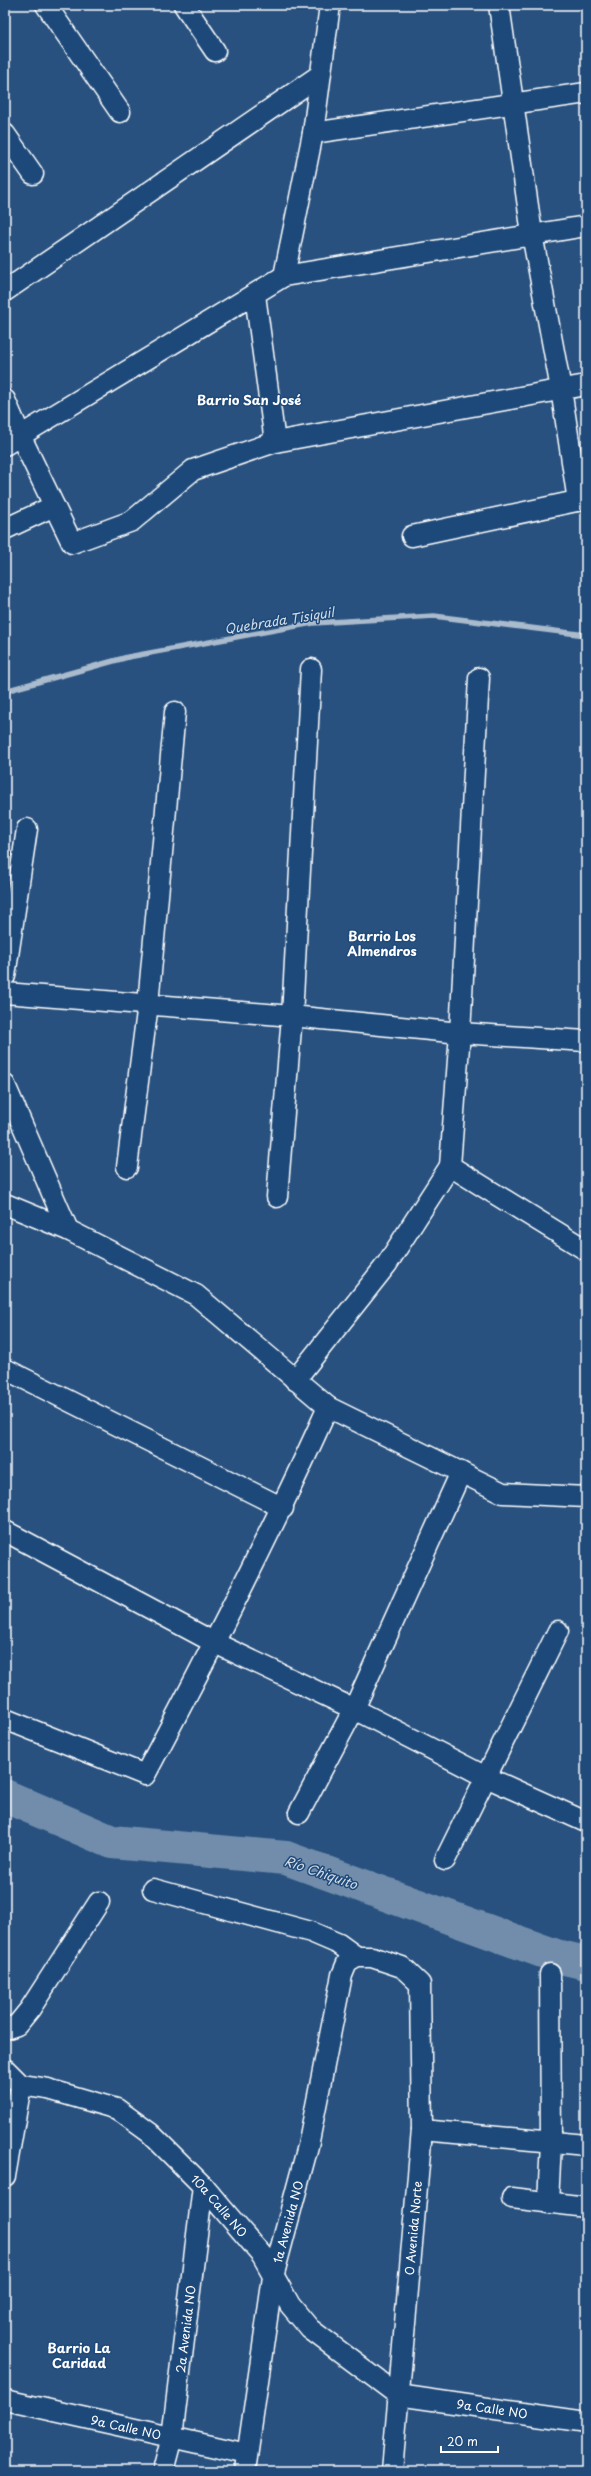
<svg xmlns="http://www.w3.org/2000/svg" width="591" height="2476" viewBox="0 0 591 2476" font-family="'Playpen Sans',sans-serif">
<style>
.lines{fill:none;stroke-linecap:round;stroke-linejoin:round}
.stream{stroke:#aabbcd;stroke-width:5.5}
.river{stroke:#718dab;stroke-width:34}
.minor-casing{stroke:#fff;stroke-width:23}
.minor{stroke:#1f4a7a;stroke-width:20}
.labels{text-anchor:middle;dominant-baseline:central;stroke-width:3;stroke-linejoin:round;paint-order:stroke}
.street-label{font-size:12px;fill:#fff;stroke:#1f4a7a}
.neighbourhood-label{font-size:13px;font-weight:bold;fill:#fff;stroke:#1f4a7a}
.water-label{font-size:13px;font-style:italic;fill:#d4dde6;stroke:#1f4a7a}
</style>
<rect width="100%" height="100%" fill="#28517f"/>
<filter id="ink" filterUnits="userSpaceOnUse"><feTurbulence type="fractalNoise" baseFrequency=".025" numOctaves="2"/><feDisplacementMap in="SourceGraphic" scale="8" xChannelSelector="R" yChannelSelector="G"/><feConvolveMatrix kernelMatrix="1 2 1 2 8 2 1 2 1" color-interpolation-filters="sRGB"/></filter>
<g filter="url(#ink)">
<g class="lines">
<path class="stream" d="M5,691L128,657L313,623L434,616L586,635"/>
<path class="river" d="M5,1796L112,1842L286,1858L556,1956L586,1963"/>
<defs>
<g id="minor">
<path d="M46,5L120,112"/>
<path d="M184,5L215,51"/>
<path d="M499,5L532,234L561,389L578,501"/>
<path d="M313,133L586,93"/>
<path d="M5,134L33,174"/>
<path d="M284,276L313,133L330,5"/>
<path d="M5,291L320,75"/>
<path d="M255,295L275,442"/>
<path d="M5,400L21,437L72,543L132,521L193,470L275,442L586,385"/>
<path d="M5,445L284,276L586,226"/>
<path d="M5,529L54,506"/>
<path d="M412,536L586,499"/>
<path d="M479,678L460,1033L450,1166L586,1250"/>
<path d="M5,976L27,829"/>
<path d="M5,993L292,1016L460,1033L586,1041"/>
<path d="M5,1085L68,1230"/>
<path d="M127,1167L148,1004L175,712"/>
<path d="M277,1197L292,1016L311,669"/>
<path d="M5,1204L68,1230L196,1295L328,1407L503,1493L586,1497"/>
<path d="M5,1369L283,1508"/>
<path d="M295,1380L387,1264L450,1166"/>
<path d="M5,1531L215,1643L354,1709L486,1777L586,1822"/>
<path d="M5,1719L145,1775C209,1654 272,1532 328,1407"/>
<path d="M299,1813L354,1709L461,1472"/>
<path d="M445,1860L558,1631"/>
<path d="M153,1889L311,1932L339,1944L357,1957"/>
<path d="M5,2029L17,2025L30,2009L99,1902"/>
<path id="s1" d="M5,2069L21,2085L48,2089L117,2109L150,2133L203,2186L262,2255L290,2305L310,2329L398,2395L586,2422"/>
<path d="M422,2130L586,2145"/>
<path d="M5,2176L21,2085"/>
<path d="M512,2198L586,2207"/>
<path d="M548,2203L551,2142L550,1974"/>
<path id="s2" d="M5,2400L247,2454"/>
<path id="s3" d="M163,2471L172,2437L203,2186"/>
<path id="s4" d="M245,2471L273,2277L308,2146L342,1975L347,1963L357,1957H372L402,1967L420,1984L422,2130L392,2471"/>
</g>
</defs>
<use href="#minor" class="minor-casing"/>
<use href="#minor" class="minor"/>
</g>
</g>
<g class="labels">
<g class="street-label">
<text stroke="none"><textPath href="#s1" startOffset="263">10a Calle NO</textPath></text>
<text stroke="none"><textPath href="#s4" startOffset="253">1a Avenida NO</textPath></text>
<text transform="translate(413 2228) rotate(-85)">0 Avenida Norte</text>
<text stroke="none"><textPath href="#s3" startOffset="144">2a Avenida NO</textPath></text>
<text stroke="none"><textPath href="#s1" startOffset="622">9a Calle NO</textPath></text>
<text stroke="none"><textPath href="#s2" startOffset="124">9a Calle NO</textPath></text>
</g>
<g class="neighbourhood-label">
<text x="249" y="399">Barrio San José</text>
<text x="382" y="935">Barrio Los<tspan x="382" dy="15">Almendros</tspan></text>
<text x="79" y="2347">Barrio La<tspan x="79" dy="15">Caridad</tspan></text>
</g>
<g class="water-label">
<text transform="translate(279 620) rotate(-9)">Quebrada Tisiquil</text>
<text transform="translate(321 1872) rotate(19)">Río Chiquito</text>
</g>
</g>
<rect width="591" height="2476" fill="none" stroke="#1f4a7a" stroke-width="20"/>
<rect x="10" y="10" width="571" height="2456" fill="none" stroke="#fff" stroke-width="1.5" filter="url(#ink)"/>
<path d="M441 2446v6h57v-6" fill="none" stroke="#ffffff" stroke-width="2"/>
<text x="447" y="2446" font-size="12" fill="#ffffff" stroke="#1f4a7a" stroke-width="3" paint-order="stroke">20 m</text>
</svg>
